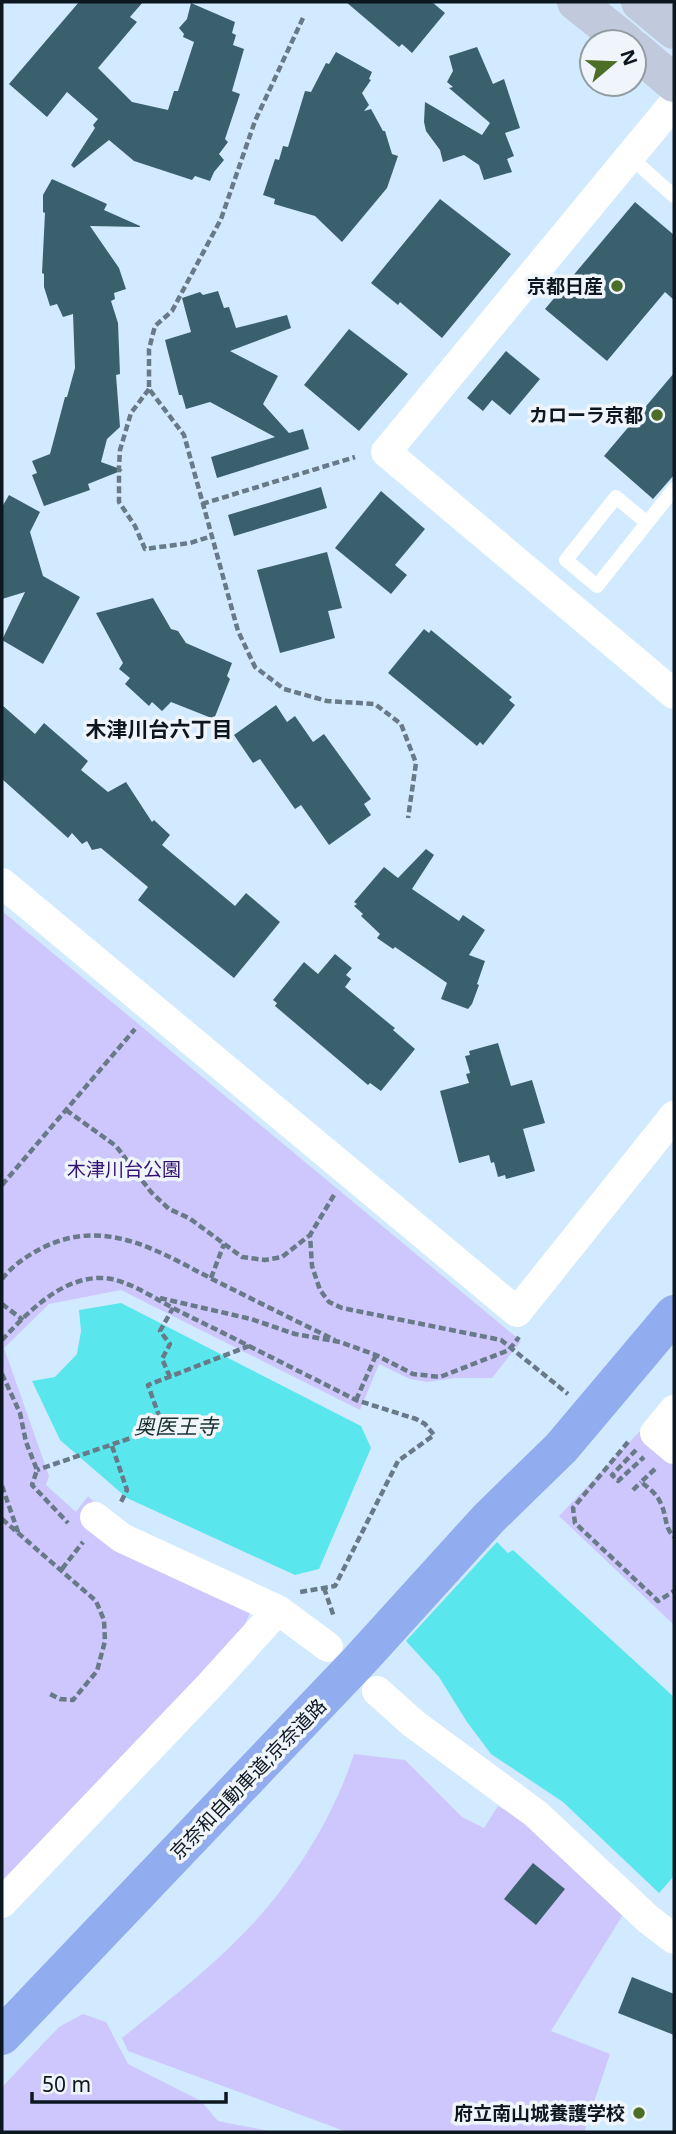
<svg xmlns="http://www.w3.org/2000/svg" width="676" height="2134" viewBox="0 0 676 2134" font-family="'Noto Sans','Noto Sans JP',sans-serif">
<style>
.green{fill:#cec7fd}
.water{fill:#5ae6ed}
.building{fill:#3b606d}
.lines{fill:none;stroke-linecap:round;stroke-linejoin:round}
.path{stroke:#687988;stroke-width:4.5;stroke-dasharray:7 3.5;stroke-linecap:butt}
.lane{stroke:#fff;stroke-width:14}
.street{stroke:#fff;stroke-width:30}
.secondary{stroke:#c1cadd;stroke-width:38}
.highway{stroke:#92acf0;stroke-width:38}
.poi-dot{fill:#4c6e26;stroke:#eff5fa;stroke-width:2.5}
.labels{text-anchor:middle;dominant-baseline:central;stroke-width:7;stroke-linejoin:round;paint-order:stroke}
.poi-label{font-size:19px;font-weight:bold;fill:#0c1720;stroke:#eff5fa;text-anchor:end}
.park-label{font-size:19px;fill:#341273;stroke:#eff5fa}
.street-label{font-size:19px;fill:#0c1720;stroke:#eff5fa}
.neighbourhood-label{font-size:21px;font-weight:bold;fill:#0c1720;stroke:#eff5fa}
.water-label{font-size:21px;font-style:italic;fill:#172f30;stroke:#eff5fa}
</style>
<rect width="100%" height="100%" fill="#d2eaff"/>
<path class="green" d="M2,911L521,1341L492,1378H456L427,1382L410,1379L379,1364L360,1410L121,1290L49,1304L4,1348L49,1476L46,1485L76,1512L88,1496L112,1521L259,1593L241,1633L2,1881Z
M640,1431L674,1464V1625L559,1516Z
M354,1754L405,1760L462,1817L484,1828L498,1806L522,1820L624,1913L551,2031L610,2054L584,2132H347L128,2051L122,2038C159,2008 198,1978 232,1945C287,1892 330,1826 354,1754Z
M83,2014L106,2022L128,2064L201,2101L218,2121L274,2132H2V2087L59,2027Z"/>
<path class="water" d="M121,1303L361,1426L371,1448L319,1569L295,1575L127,1498L60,1440L32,1381L55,1377L77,1354L81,1331L79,1310Z
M497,1542L508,1553L513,1550L674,1697V1876L659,1893L563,1802L491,1754L467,1722L439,1677L406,1641Z"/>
<path class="building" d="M79,2H143L130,17L137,22L98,68L132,102L168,110L174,91H178L194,42L183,37L184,34L179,28L187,19L191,3L235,22L232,33L236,35L233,45L244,49L232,91L240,94L225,139L228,142L219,154L224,160L214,172L210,181L195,176L192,180L134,161L109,140L74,168L71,165L95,128L93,125L98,119L67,92L47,117L9,84Z
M346,2H432L445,13L412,53L402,44L399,47Z
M477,47L493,84L504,79L520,128L505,133L514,156L507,159L512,172L484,180L479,165L464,155L443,162L440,150L426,131L424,122L425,102L482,135L490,123L449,88L453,87L447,82L453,71L449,56Z
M336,52L372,72L369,79L371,80L362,93L369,105L364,111L371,109L383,131H385L392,154L398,156L387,188L342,242L315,216L274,204L275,199L263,195L275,159L279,160L283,146L288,147L305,91L311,92L326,63L329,64Z
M52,179L107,204L104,210L140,226V227L90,226L119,268L126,289L114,293L115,299L111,301L118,323L120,374L116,375L120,427L107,439L101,462L123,470L88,484L90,490L44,506L32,475L37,473L32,461L50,454L65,397H67L75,368L73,314L63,317L57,304L50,306L44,287V274L42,273L45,213L43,212V195Z
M440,199L511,254L442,338L400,302L398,305L371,283Z
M635,202L674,235V300L665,292L607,361L545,309Z
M218,291L224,308L229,307L236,328L287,315L291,328L230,351L278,376L263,404L289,433L303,429L309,449L217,478L211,457L275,437L210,402L186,409L182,395H179L165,340L191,332L182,298L200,292L203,295Z
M349,329L408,374L359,431L304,385Z
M506,351L540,379L510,415L492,400L483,411L467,398Z
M674,373V475L653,499L604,456Z
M321,487L327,508L234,536L228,515Z
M381,491L425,529L395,565L407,575L391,594L335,548Z
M9,495L40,512L30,532L43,576L80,597L43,664L2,640L25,592L2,599V507Z
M327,552L342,608L328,611L335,638L280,653L257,570Z
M153,598L171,629L178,631L186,643L232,663L227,676L230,679L214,719L171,702L162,711L152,702L149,706L125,684L130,678L119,669L123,663L96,613Z
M424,629L429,633L431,630L512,697L509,700L515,705L483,745L480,742L477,746L388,673Z
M2,705L35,734L44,723L88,761L81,770L108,792L126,782L152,822L154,820L170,835L162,845L235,906L246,893L280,922L234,978L138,900L148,887L101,848L92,850L87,841L82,844L72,833L68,838L2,779Z
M276,705L287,722L295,716L313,742L324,734L371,799L364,804L371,815L329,845L301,805L295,809L260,759L253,763L234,735Z
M426,849L434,855L412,889L459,921L463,915L485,930L469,955L485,961L477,984L479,985L472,1004L468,1009L441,999L447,983L395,947L393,949L377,938L380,934L361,916L363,914L354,906L357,904L354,902L384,867L398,878Z
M335,954L352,968L346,975L351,979L345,987L391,1025L395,1028L393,1030L415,1049L381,1091L370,1083L368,1085L275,1006L277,1003L273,1000L304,962L318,974Z
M498,1043L511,1086L532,1080L545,1123L523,1129L535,1171L506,1179L505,1175L498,1177L494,1162L491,1163L489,1155L459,1163L440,1091L469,1083L466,1074L470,1073L465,1056L470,1055L469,1051Z
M533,1863L565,1889L536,1925L504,1899Z
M632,1977L674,1994V2035L618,2013Z"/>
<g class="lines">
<path class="path" d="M303,18L255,121L221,219L172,311L155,326L149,349V389L184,435L238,631L255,667L284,689L327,701L375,704L401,724L416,763L408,818
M149,389L131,413L120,450L119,467V502L135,526L145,549L190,543L212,536
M202,504L355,457
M66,1110L116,1146L151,1192L169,1209L189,1218L242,1257L265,1260L282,1257L310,1235
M2,1185L135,1029
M334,1195L310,1235L312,1266L320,1290L329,1302L342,1308L501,1340L568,1394
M211,1278L224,1244
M2,1279C13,1265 28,1255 44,1247C109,1216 162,1254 220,1283C258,1302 296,1321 335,1340
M160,1298L251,1319L295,1334L340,1342L376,1355L413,1374L440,1377L509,1350L519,1337
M2,1304L23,1320
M2,1340C28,1312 62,1276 104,1278C128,1280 152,1297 173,1308C198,1321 224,1333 249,1346L148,1385L163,1427L37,1470
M249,1346L356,1400L416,1419L425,1424L434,1435L398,1461L335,1586L300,1592
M2,1374L20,1413L26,1442L37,1470L32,1485L68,1523
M170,1377L162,1359L170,1344L160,1331L173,1308
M356,1400L376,1355
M628,1442L573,1508L575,1523L658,1601L674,1591
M112,1446L127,1490L120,1504
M636,1450L612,1475L618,1481L644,1457
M655,1469L641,1482C650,1489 657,1494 661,1504C667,1516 664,1527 674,1537
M2,1486L18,1532
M633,1490L641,1482
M2,1519L96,1601L104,1620L105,1641L97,1671L73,1700L60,1699L48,1693
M62,1569L83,1542
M324,1588L334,1617"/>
<path class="lane" d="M630,157L674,196
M647,523L616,497L566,560L597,586L674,489"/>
<path class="street" d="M674,103L386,452L674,694
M2,883L517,1312L674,1116
M674,1410L655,1433L674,1449
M95,1517L122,1538L278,1610
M377,1691L414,1724L536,1814L648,1919L674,1939
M2,1903L211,1684L278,1610L328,1647"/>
<path class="secondary" d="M576,2L626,42
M640,2L674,30
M634,49L674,83"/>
<path class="highway" d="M2,2036L360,1660L489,1518L561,1448L674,1314"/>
</g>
<g class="poi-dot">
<circle cx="617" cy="286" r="7"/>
<circle cx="657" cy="415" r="7"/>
<circle cx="639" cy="2113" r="7"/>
</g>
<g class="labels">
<g class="poi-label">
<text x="603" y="286">京都日産</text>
<text x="643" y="415">カローラ京都</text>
<text x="625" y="2113">府立南山城養護学校</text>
</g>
<g class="park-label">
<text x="124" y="1169">木津川台公園</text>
</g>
<g class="street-label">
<text transform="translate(248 1779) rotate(-46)">京奈和自動車道;京奈道路</text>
</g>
<g class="neighbourhood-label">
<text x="159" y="729">木津川台六丁目</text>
</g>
<g class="water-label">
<text x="176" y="1426">奥医王寺</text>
</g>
</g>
<rect width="676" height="2134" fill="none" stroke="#0c1720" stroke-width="7"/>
<g transform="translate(613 63) rotate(71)"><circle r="33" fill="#eff5fa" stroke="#949ca3" stroke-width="2"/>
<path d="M0-5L12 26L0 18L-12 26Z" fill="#4c6e26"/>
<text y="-10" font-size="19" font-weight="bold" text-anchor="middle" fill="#0c1720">N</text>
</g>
<path d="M32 2092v10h194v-10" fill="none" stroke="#0c1720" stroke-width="3.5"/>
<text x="42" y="2092" font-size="21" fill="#0c1720" stroke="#eff5fa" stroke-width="5" paint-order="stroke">50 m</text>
</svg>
